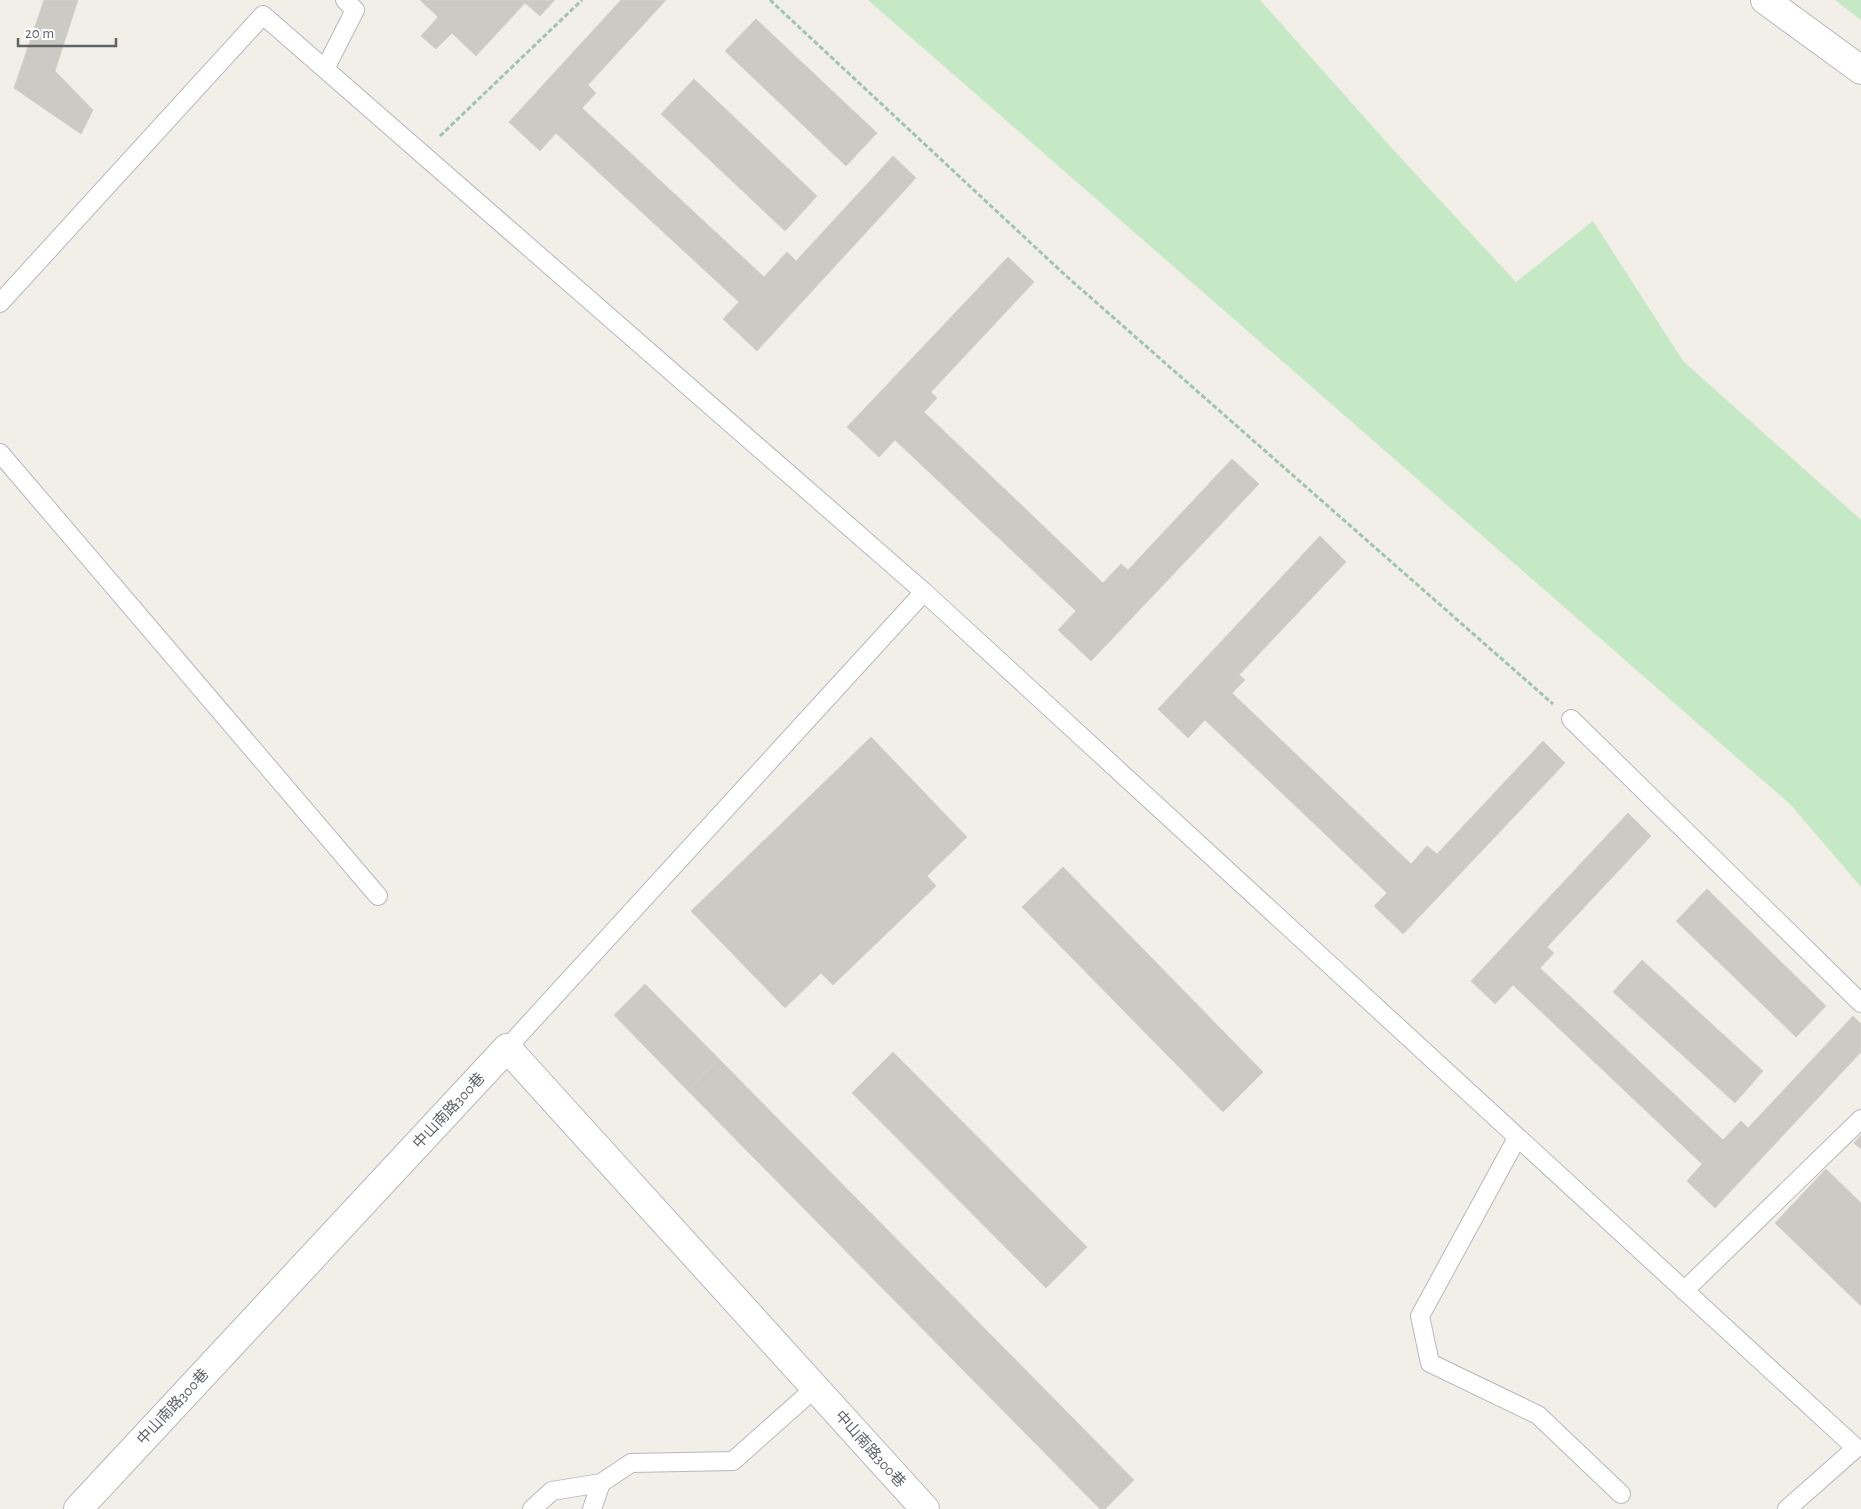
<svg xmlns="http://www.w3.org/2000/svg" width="1861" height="1509" viewBox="0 0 1861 1509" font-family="'Alegreya Sans','Noto Sans TC',sans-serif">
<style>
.green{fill:#c5e8c5}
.building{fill:#cccac5;stroke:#d6d1c6}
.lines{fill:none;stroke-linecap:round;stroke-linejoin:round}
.service-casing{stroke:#b5b8bc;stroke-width:20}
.minor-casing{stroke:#b5b8bc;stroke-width:30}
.path{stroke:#9cc7a9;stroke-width:3;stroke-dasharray:5 2.5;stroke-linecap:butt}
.service{stroke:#fff;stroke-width:18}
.minor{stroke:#fff;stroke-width:28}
.labels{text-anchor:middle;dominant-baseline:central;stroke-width:4;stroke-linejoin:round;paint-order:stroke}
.street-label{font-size:15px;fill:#5f6368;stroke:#fff}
</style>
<rect width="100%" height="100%" fill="#f1efe8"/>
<path class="green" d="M868,0H1260L1398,155L1516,282L1593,221L1683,361L1861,520V887L1790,804Z
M1835,0H1861V20Z"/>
<path class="building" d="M44,0H78L55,71L93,110L81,134L14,88Z
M420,0H555L540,16L525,3L476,56L452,33L436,49L421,36L438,17Z
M621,0H666L588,85L596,93L582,108L764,277L787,252L796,261L893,156L916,178L757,351L723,319L739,302L556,133L540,151L509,122Z
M756,19L877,133L846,166L725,51Z
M694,79L817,196L785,231L661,114Z
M1008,257L1034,282L931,392L937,398L924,412L1103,583L1121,564L1128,570L1232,459L1259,484L1091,661L1058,630L1076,611L895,440L879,457L847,427Z
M1320,536L1346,562L1239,675L1245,680L1232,693L1411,864L1427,846L1437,854L1543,741L1565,763L1403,934L1374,906L1387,893L1205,720L1188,738L1158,709Z
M871,737L967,837L927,876L936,886L833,985L821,973L785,1008L691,911Z
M1628,813L1651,836L1547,947L1554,953L1540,968L1723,1140L1741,1121L1748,1128L1853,1016L1861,1024V1052L1715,1208L1687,1181L1702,1164L1513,985L1495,1004L1471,981Z
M1063,867L1263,1072L1223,1112L1022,907Z
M1707,889L1826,1006L1796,1037L1676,921Z
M1642,960L1763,1071L1735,1103L1613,992Z
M645,984L719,1059L687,1090L614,1015Z
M893,1052L1087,1247L1046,1288L852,1093Z
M719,1059L1134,1480L1105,1509H1100L687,1090Z
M1861,1135V1149L1854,1143Z
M1826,1169L1861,1203V1306L1775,1223Z"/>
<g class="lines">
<defs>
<path id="service" d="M325,69L355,10L345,0
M0,303L263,15L924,592L507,1048
M0,453L378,896
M924,592L1856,1448L1787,1509
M1571,719L1861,1003
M1517,1138L1420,1316L1430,1363L1538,1415L1621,1494
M1684,1291L1861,1119
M532,1509L552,1491L601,1483
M592,1509L601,1483L631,1463L733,1461L815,1388"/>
<path id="minor" d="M1765,0L1861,70
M78,1509L507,1048L925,1509"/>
</defs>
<use href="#service" class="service-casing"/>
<use href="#minor" class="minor-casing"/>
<path class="path" d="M770,0L1065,275L1553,704
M440,136L582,0"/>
<use href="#service" class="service"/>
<use href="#minor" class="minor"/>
</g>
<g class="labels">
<g class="street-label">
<text transform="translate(449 1111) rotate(-47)">中山南路300巷</text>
<text transform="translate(173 1407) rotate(-47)">中山南路300巷</text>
<text transform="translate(870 1449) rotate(48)">中山南路300巷</text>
</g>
</g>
<path d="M18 38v8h98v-8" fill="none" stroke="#5f6368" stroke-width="2.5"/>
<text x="25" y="38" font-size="15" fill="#5f6368" stroke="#ffffff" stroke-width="4" paint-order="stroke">20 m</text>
</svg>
